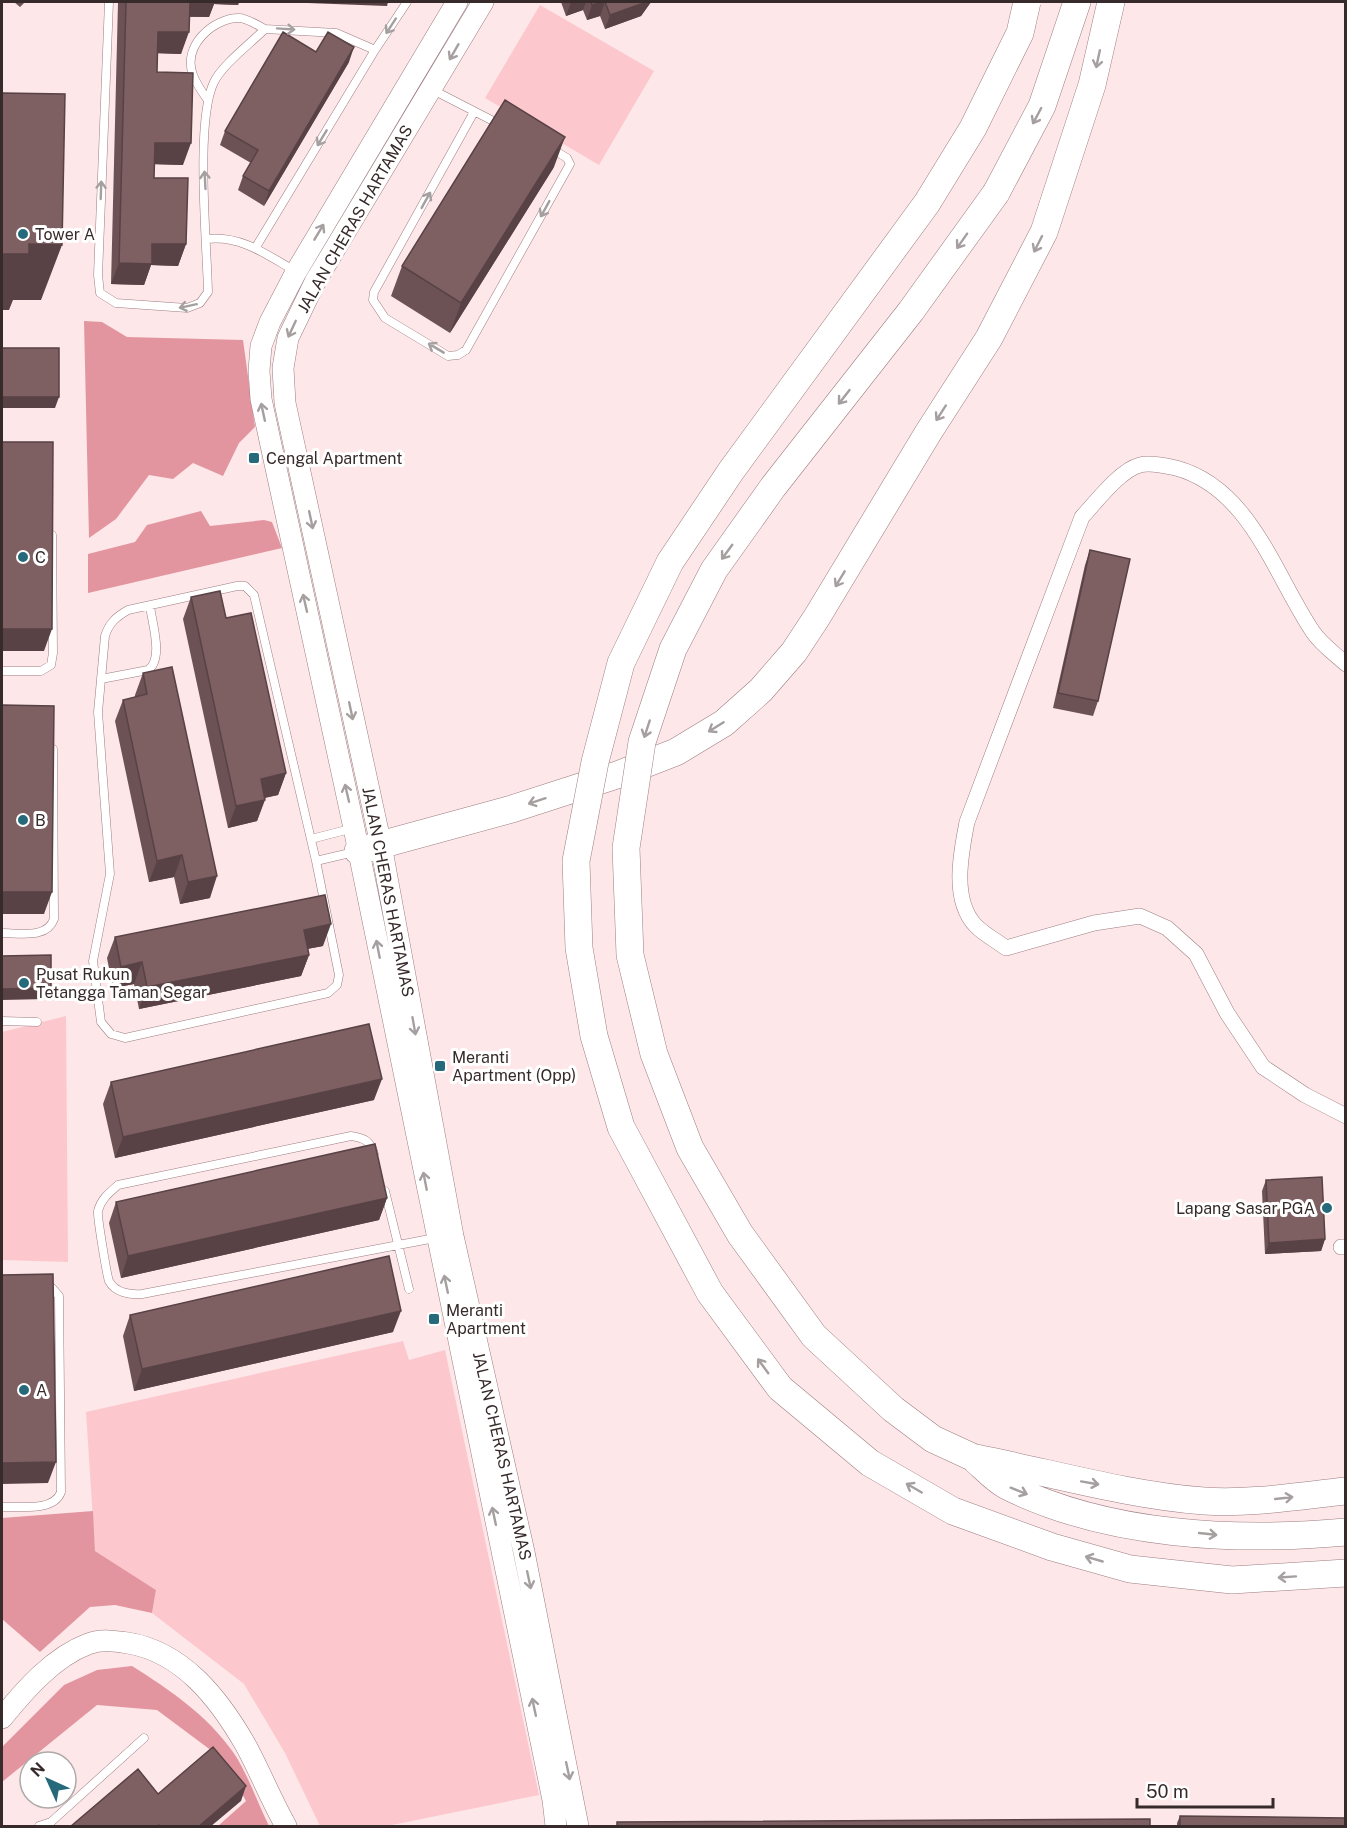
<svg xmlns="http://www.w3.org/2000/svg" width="1347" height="1828" viewBox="0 0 1347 1828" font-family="'Public Sans',sans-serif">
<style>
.green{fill:#fcc8ce}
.forest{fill:#e3959f}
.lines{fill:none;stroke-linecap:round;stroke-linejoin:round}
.lane-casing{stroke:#9e7d81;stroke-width:9}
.street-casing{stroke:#9e7d81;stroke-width:16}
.secondary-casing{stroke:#9e7d81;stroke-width:22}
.highway-casing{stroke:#9e7d81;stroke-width:28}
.lane{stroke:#fff;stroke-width:8}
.street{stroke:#fff;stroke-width:15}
.secondary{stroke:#fff;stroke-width:21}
.highway{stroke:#fff;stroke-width:27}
.highway-bridge-casing{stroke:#9e7d81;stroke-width:28;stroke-linecap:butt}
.highway-bridge{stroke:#fff;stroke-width:27}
.wall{fill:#6c5254}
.shaded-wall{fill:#584245}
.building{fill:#7e5f62;stroke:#584245;stroke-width:1.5}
.oneway{stroke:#a59fa0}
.poi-dot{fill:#26697b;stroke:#fff;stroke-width:2}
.labels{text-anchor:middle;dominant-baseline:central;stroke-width:6;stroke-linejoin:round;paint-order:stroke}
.street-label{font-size:16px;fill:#372a2b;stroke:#fff}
.poi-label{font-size:16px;fill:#372a2b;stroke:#fff;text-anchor:start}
</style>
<rect width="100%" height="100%" fill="#fde7e9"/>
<path class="green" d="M540,5L654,71L599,165L485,98Z
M66,1016L68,1262L2,1260V1032Z
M403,1341L409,1360L445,1350L539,1795L387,1826H320L285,1753L244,1684L152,1613L156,1590L95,1551L86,1412Z"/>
<path class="forest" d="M84,321L102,322L127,337L243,340L255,427L239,443L223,476L193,463L173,479L149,475L116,519L89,538Z
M201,511L210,526L264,520L272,522L282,548L88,593V554L135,542L147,525Z
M93,1511L95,1551L156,1590L152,1613L115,1605L90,1607L40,1652L2,1619V1518Z
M132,1666C170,1690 207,1715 233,1752C248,1774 257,1802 269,1826H218L246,1801L224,1760L157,1710L97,1705L2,1782V1747L64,1685L97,1670Z"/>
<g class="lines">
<defs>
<path id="lane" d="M109,2L98,275L100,293L116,303L187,308L200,303L208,292C207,244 195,121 214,82C222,65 251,43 265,29L336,33L375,50L256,247
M375,50L407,2
M431,89L501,125
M207,99C202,92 196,83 193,75C182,46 213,18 239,18C247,18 257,25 265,29
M474,112L374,292L373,300L385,318L448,356L458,355L466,350L570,164L567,158L552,149
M207,239C241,235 267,255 295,271
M237,586H245L254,595L316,861L339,975L337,985L328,993L125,1038L111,1034L101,1022L93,961L110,874L98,712L105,636C109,623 116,617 128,610Z
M2,671H41L51,665L53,653L52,535
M101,679L148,670C164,659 152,623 150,606
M311,839L354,828
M316,861L354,852
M2,933C20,933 47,939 54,919L53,749
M2,1021L37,1022
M374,1154C371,1141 364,1138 351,1136L118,1185C109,1193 101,1199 98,1211C97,1216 107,1276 109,1281C115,1293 131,1295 142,1294L435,1238
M385,1191L409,1289
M2,1507C20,1506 54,1512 61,1492L59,1296L52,1288L45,1284
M39,1826L51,1822L144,1738"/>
<path id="street" d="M1346,664C1335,654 1321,644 1313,632C1274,574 1250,488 1176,468C1167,466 1149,462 1140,465C1120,470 1096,502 1082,517L967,822C961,853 951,900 976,926C985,935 997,941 1006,948L1094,923L1140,916L1167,928L1196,954L1227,1013L1263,1067L1305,1095L1346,1116
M1341,1247H1346"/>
<path id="secondary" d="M457,2L296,272L270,322L261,346L259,371L261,399L354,828L553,1800L556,1826
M483,2L315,282L288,338L283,368L285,403L381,845L453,1236L524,1552L578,1826
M2,1718C24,1691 53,1657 88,1644C101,1639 115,1641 128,1643C183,1652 219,1699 245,1744C260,1771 271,1800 286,1826"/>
<path id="highway" d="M996,193L1042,106L1077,2
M358,851L512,809L617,775L676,752L724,723L761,690L794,652L817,617L928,433L989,338L1044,232L1092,85L1111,2
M972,1457C983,1466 995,1480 1007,1486C1107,1536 1236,1542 1346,1532
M976,1458C1052,1473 1127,1495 1204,1501C1251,1504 1299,1496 1346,1491"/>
</defs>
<use href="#lane" class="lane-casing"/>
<use href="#street" class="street-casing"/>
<use href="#secondary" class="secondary-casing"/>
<use href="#highway" class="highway-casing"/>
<use href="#lane" class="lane"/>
<use href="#street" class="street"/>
<use href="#secondary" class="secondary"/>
<use href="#highway" class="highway"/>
<defs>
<path id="highway-bridge" d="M1027,2L1020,33L973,128L927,203L731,471L670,562L621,663L595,762L576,861L579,948L594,1036L621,1127L710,1293L780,1388L870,1463L953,1511L1052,1547L1130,1569L1232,1580L1346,1573
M972,1457L933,1439L893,1409L814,1336L740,1234L690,1148L654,1054L630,955L626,848L642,742L673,649L714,570L773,487L911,311L996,193"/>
</defs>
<use href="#highway-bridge" class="highway-bridge-casing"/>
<use href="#highway-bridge" class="highway-bridge"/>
</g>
<path class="wall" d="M14,2H25L20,7Z
M118,2H239L238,5L214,4L209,17H190L181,54L157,53V72L183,165L154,164V178L186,244L178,266L151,265L144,285L111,284Z
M561,2H651L641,16L605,29L600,16L587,20L583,10L566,16Z
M316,52L349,62L264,206L238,190L243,176L251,163L220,145L225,131Z
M554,167L450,333L391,296L402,266Z
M1090,550L1098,701L1093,716L1053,708L1085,565Z
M191,597L226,618L286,773L278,795L265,798L257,821L228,828L183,619Z
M143,673L210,898L180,904L174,877L149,882L115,721L123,700L135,697V695Z
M115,937L323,946L307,949L309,955L301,976L139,1009L134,984L113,988L107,958Z
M111,1082L374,1100L115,1158L103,1104Z
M1266,1180L1325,1239L1321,1251L1265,1254L1262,1191Z
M387,1198L379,1220L121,1278L109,1223L116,1202Z
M130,1315L393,1332L134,1391L123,1336Z
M1180,1816L1346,1827H1177V1823Z"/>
<path class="shaded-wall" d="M188,2H239L238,5L214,4L209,17L183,16Z
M281,2H388L387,6Z
M571,2H586L583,10L566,16Z
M603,2H605L600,16L587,20L592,5Z
M647,2H651L641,16L605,29L610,15Z
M158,32H189L181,54L150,53Z
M354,47L349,62L264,206L269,191Z
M565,137L554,167L450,333L461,303Z
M155,143H191L183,165L147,164Z
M29,244L62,245L41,300H13L9,310H2V254Z
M152,244H186L178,266L151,265L144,285L111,284L119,263Z
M2,397H59L55,408H2Z
M2,629H52L44,651H2Z
M286,773L278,795L253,800L261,779Z
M265,800L257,821L228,828L236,806Z
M182,855L174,877L149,882L157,861Z
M217,876L210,898L180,904L188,882Z
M2,892H52L44,914H2Z
M331,924L323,946L296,951L304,930Z
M309,955L301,976L139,1009L147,987Z
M142,962L134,984L113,988L121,967Z
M51,988L47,999L2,1000V989Z
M382,1079L374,1100L115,1158L123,1137Z
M387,1198L379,1220L121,1278L128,1256Z
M1325,1239L1321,1251L1265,1254L1269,1243Z
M401,1311L393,1332L134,1391L142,1369Z
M56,1462L48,1483L2,1484V1463Z
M246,1786L241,1801L210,1827H198Z"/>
<path class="building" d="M126,2H190L189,32H158L157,72L193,73L191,143H155L154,178H188L186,244H152V264L119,263Z
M591,2H603L592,5Z
M605,2H647L610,15Z
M283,32L316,52L328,32L354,47L269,191L243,176L258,150L225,131Z
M2,93L65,94L62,245L29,244V254H2Z
M505,100L565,137L461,303L402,266Z
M2,348H59V397H2Z
M2,442H53L52,629H2Z
M1090,550L1130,559L1098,701L1058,693Z
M220,591L226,618L251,613L286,773L261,779L265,800L236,806L191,597Z
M172,667L217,876L188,882L182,855L157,861L123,700L147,694L143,673Z
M2,705L54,706L52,892H2Z
M325,895L331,924L304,930L309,955L147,987L142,962L121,967L115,937Z
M51,955V988L2,989V956Z
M369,1024L382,1079L123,1137L111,1082Z
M375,1144L387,1198L128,1256L116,1202Z
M1322,1177L1325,1239L1269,1243L1266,1180Z
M389,1256L401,1311L142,1369L130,1315Z
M53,1274L56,1462L2,1463V1275Z
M213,1747L246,1786L198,1827H161L159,1825L157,1827H70L138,1769L158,1794Z
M1180,1816L1346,1818V1827H1180Z
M1150,1819V1827H617V1822Z"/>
<defs><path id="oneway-shaft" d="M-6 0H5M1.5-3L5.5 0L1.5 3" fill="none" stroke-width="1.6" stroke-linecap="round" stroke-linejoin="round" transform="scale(1.5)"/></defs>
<g class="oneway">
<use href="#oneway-shaft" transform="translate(391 26) rotate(123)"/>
<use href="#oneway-shaft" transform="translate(286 29) rotate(4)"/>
<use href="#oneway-shaft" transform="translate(454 52) rotate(120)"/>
<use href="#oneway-shaft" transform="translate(1098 59) rotate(102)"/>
<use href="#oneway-shaft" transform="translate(1037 116) rotate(118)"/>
<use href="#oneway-shaft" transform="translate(322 138) rotate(121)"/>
<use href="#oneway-shaft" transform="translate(205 180) rotate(-93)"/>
<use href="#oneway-shaft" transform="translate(101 190) rotate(-88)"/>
<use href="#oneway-shaft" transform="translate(426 200) rotate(-61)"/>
<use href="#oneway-shaft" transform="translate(545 209) rotate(119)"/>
<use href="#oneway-shaft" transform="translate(319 232) rotate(-59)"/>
<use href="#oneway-shaft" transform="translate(962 241) rotate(125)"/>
<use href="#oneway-shaft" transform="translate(1038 244) rotate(117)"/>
<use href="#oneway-shaft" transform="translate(188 306) rotate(168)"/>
<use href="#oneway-shaft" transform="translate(292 329) rotate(115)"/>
<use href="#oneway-shaft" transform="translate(436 348) rotate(-149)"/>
<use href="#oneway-shaft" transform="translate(844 397) rotate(128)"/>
<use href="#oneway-shaft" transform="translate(263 412) rotate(-102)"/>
<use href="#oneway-shaft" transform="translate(941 413) rotate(123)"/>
<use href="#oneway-shaft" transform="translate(311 520) rotate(78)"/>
<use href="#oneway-shaft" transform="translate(727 552) rotate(126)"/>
<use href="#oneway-shaft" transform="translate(840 579) rotate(121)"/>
<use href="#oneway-shaft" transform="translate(305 603) rotate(-103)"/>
<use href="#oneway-shaft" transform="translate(351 711) rotate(78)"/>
<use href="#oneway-shaft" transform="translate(716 727) rotate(148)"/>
<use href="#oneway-shaft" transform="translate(647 729) rotate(108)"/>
<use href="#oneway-shaft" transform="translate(347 793) rotate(-103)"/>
<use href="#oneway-shaft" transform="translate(537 801) rotate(162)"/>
<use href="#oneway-shaft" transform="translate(378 949) rotate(-101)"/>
<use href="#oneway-shaft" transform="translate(414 1026) rotate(80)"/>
<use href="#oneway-shaft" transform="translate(425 1181) rotate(-101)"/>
<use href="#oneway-shaft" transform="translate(446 1284) rotate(-102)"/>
<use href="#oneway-shaft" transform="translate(763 1366) rotate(-126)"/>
<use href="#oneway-shaft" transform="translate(1090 1483) rotate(10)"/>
<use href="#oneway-shaft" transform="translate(914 1488) rotate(-150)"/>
<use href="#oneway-shaft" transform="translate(1019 1491) rotate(22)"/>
<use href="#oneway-shaft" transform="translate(1284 1498) rotate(-6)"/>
<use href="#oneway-shaft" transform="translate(494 1516) rotate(-102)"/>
<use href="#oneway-shaft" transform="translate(1208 1534) rotate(6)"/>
<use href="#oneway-shaft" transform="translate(1094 1559) rotate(-164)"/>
<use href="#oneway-shaft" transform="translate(1287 1577) rotate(176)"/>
<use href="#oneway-shaft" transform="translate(529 1580) rotate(78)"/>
<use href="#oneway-shaft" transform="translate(534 1707) rotate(-102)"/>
<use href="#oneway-shaft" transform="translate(568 1771) rotate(78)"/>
</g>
<g class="poi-dot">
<circle cx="23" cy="234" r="6"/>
<rect x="248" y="452" width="12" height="12" rx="3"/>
<circle cx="23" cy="557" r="6"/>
<circle cx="23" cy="820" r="6"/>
<circle cx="24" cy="983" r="6"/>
<rect x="434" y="1060" width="12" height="12" rx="3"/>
<circle cx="1327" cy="1208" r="6"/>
<rect x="428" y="1313" width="12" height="12" rx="3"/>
<circle cx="24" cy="1390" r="6"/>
</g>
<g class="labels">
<g class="street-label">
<text transform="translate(355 219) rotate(-60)">JALAN CHERAS HARTAMAS</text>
<text transform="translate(388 892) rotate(79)">JALAN CHERAS HARTAMAS</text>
<text transform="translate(502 1456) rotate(77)">JALAN CHERAS HARTAMAS</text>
</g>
<g class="poi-label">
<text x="35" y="234">Tower A</text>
<text x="266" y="458">Cengal Apartment</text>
<text x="35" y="557">C</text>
<text x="35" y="820">B</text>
<text x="36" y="974">Pusat Rukun<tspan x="36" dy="18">Tetangga Taman Segar</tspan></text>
<text x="452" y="1057">Meranti<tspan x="452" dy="18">Apartment (Opp)</tspan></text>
<text x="1315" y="1208" text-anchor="end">Lapang Sasar PGA</text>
<text x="446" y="1310">Meranti<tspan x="446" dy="18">Apartment</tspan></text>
<text x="36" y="1390">A</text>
</g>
</g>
<rect width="1347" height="1828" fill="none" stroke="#372a2b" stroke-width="6"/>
<g transform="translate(48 1780) rotate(315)"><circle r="28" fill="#ffffff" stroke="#afaaaa" stroke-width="1.5"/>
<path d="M0-4.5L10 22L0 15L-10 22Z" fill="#26697b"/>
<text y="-9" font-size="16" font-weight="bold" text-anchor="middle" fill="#372a2b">N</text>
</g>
<path d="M1137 1798v9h136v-9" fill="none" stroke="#372a2b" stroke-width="3"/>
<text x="1146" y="1798" font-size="18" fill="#372a2b" stroke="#ffffff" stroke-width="4.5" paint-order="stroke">50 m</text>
</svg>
